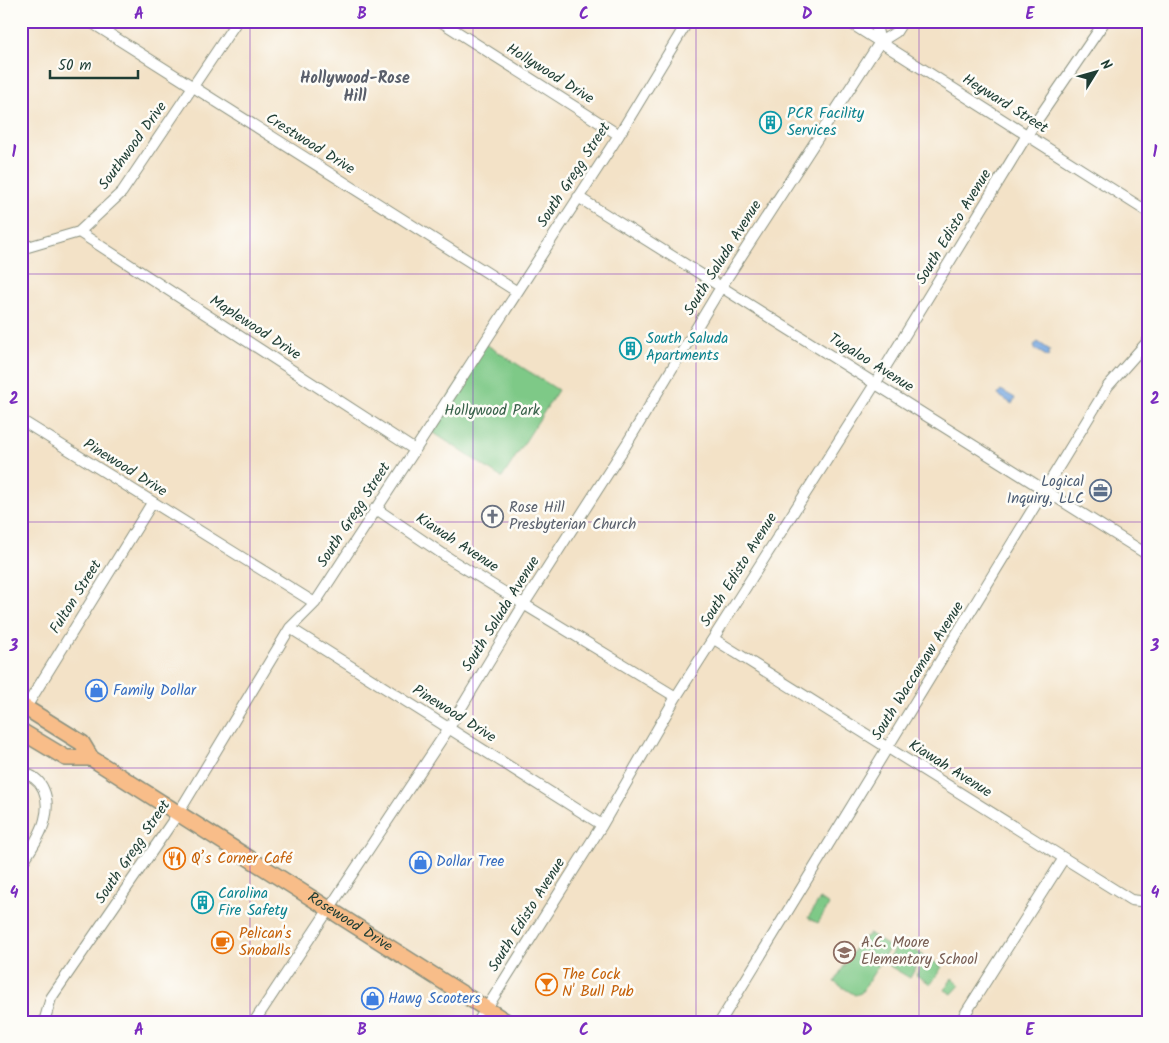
<svg xmlns="http://www.w3.org/2000/svg" width="1169" height="1043" viewBox="0 0 1169 1043" font-family="Kalam,sans-serif">
<style>
.green{fill:#7ec987;stroke:#4e835e}
.water{fill:#74a5df;stroke:#4a718a}
.lines{fill:none;stroke-linecap:round;stroke-linejoin:round}
.street-casing{stroke:#89907e;stroke-width:12}
.primary-casing{stroke:#89907e;stroke-width:18}
.street{stroke:#fff;stroke-width:10}
.primary{stroke:#f8bd89;stroke-width:15}
.grid{fill:none;stroke:#7b2cbf;stroke-width:1;stroke-opacity:0.55}
.labels{text-anchor:middle;dominant-baseline:central;stroke-width:5;stroke-linejoin:round;paint-order:stroke}
.street-label{font-size:15px;fill:#1f3d34;stroke:#fdfcf7}
.culture-label{font-size:15px;fill:#0d838f;stroke:#fdfcf7;text-anchor:start}
.park-label{font-size:15px;fill:#376049;stroke:#fdfcf7}
.service-label{font-size:15px;fill:#4e5e75;stroke:#fdfcf7;text-anchor:end}
.worship-label{font-size:15px;fill:#5b616d;stroke:#fdfcf7;text-anchor:start}
.shop-label{font-size:15px;fill:#366cbe;stroke:#fdfcf7;text-anchor:start}
.food-label{font-size:15px;fill:#c56008;stroke:#fdfcf7;text-anchor:start}
.education-label{font-size:15px;fill:#785e54;stroke:#fdfcf7;text-anchor:start}
.neighbourhood-label{font-size:16px;font-weight:bold;fill:#5a5f6b;stroke:#fdfcf7}
.neatline{fill:none;stroke:#7b2cbf;stroke-width:2}
.grid-label{font-size:16px;text-anchor:middle;font-weight:bold;fill:#7b2cbf}
</style>
<rect width="100%" height="100%" fill="#fdfcf7"/>
<filter id="ink" filterUnits="userSpaceOnUse"><feTurbulence type="fractalNoise" baseFrequency=".02" numOctaves="2"/><feDisplacementMap in="SourceGraphic" scale="10" xChannelSelector="R" yChannelSelector="G"/><feConvolveMatrix kernelMatrix="1 2 1 2 8 2 1 2 1" color-interpolation-filters="sRGB"/></filter>
<filter id="wash" filterUnits="userSpaceOnUse"><feTurbulence type="fractalNoise" baseFrequency=".0096" numOctaves="4" result="noise"/><feDisplacementMap in="SourceGraphic" scale="20" xChannelSelector="R" yChannelSelector="G"/><feGaussianBlur stdDeviation="1.12" result="paint"/><feColorMatrix in="noise" values="0 0 0 0 0 0 0 0 0 0 0 0 0 0 0 0 0 1.4 0 .05"/><feComposite in="paint" operator="in"/></filter>
<g filter="url(#wash)">
<rect width="100%" height="100%" fill="#f3e2c7"/>
<path class="green" d="M484,343L558,390L502,478L428,429Z
M820,899L829,905L818,923L808,918Z
M870,934L890,947L861,993L855,995L834,982L860,940Z
M899,942L923,955L910,978L886,964Z
M927,957L942,967L931,984L916,975Z
M952,978L960,985L952,994L945,990Z"/>
<path class="water" d="M1038,342L1050,350L1048,357L1035,349L1034,345Z
M1001,390L1015,398L1012,404L998,395Z"/>
</g>
<g filter="url(#ink)">
<g class="lines">
<defs>
<path id="street" d="M89,21L516,291
M440,21L619,135
M847,21L1148,212
M875,21L880,42
M578,197L1148,555
M79,232L415,450
M21,249L79,232L122,192L237,21
M21,420L315,603
M375,508L453,561L676,697
M290,628L602,825
M714,639L1131,900L1148,902
M26,707L152,503
M21,773C44,776 50,799 45,819C42,834 29,852 21,865
M44,1022L51,998L179,812L290,628L315,603L415,450L619,135L688,21
M254,1022L449,728L524,604L626,445L721,287L880,42L896,32L903,21
M478,1022L602,825L676,697L875,384L1027,135L1105,21
M720,1022L1108,386L1148,341
M960,1022L1064,858"/>
<g id="primary">
<path id="s1" d="M21,705L82,743L91,758L507,1022"/>
<path d="M21,731L66,758H91"/>
</g>
</defs>
<use href="#street" class="street-casing"/>
<use href="#primary" class="primary-casing"/>
<use href="#street" class="street"/>
<use href="#primary" class="primary"/>
</g>
</g>
<path class="grid" d="M250,21V1022M473,21V1022M696,21V1022M919,21V1022M21,274H1148M21,522H1148M21,768H1148"/>
<defs>
<symbol id="building-ring" viewBox="-11 -11 22 22"><circle r="9.5" fill="#fdfcf7" stroke="#0f9aa8" stroke-width="1.5"/><path d="M-4-6H4V6H1V3H-1V6H-4ZM-2.5-4.3h1.7v1.8h-1.7ZM.8-4.3h1.7v1.8H.8ZM-2.5-1h1.7V.8h-1.7ZM.8-1h1.7V.8H.8Z" fill="#0f9aa8"/></symbol>
<symbol id="office-ring" viewBox="-11 -11 22 22"><circle r="9.5" fill="#fdfcf7" stroke="#5c6f8a" stroke-width="1.5"/><path d="M-6-3h4V-5.5h4V-3h4V5H-6ZM-1-4.5V-3h2v-1.5ZM-6 0V1H6V0Z" fill="#5c6f8a"/></symbol>
<symbol id="church-ring" viewBox="-11 -11 22 22"><circle r="9.5" fill="#fdfcf7" stroke="#6b7280" stroke-width="1.5"/><path d="M-1.2-6h2.4v3.5h3.3v2.4h-3.3V6h-2.4V-.1h-3.3v-2.4h3.3Z" fill="#6b7280"/></symbol>
<symbol id="shop-ring" viewBox="-11 -11 22 22"><circle r="9.5" fill="#fdfcf7" stroke="#3f7fe0" stroke-width="1.5"/><path d="M-5-2.5h2.3a2.7 3.5 0 0 1 5.4 0H5L5.5 6h-11ZM-1.5-2.5h3a1.5 2.3 0 0 0-3 0Z" fill="#3f7fe0"/></symbol>
<symbol id="restaurant-ring" viewBox="-11 -11 22 22"><circle r="9.5" fill="#fdfcf7" stroke="#e8710a" stroke-width="1.5"/><path d="M-5-6h1v4h1v-4h1v4h1v-4h1v5L-1.5 .5V6h-2V.5L-5-1ZM5-6V6H3V1.5H1.5Q1.5-4 5-6Z" fill="#e8710a"/></symbol>
<symbol id="cafe-ring" viewBox="-11 -11 22 22"><circle r="9.5" fill="#fdfcf7" stroke="#e8710a" stroke-width="1.5"/><path d="M-5.5-4.5H6V0H3Q3 3.5 0 3.5H-2.5Q-5.5 3.5-5.5 0ZM3-3.2v2h1.7v-2ZM-6 4.5H4V6H-6Z" fill="#e8710a"/></symbol>
<symbol id="school-ring" viewBox="-11 -11 22 22"><circle r="9.5" fill="#fdfcf7" stroke="#8d6e63" stroke-width="1.5"/><path d="M0-5L7-2L0 1L-7-2ZM-4 1L0 2.5L4 1V4Q0 6-4 4Z" fill="#8d6e63"/></symbol>
<symbol id="bar-ring" viewBox="-11 -11 22 22"><circle r="9.5" fill="#fdfcf7" stroke="#e8710a" stroke-width="1.5"/><path d="M-6-5H6L.8 .8V4.5H3.5V6h-7V4.5H-.8V.8Z" fill="#e8710a"/></symbol>
</defs>
<g fill-rule="evenodd">
<use href="#building-ring" x="758" y="110" width="25" height="25"/>
<use href="#building-ring" x="618" y="336" width="25" height="25"/>
<use href="#office-ring" x="1088" y="478" width="25" height="25"/>
<use href="#church-ring" x="480" y="504" width="25" height="25"/>
<use href="#shop-ring" x="84" y="678" width="25" height="25"/>
<use href="#restaurant-ring" x="162" y="846" width="25" height="25"/>
<use href="#shop-ring" x="408" y="850" width="25" height="25"/>
<use href="#building-ring" x="190" y="890" width="25" height="25"/>
<use href="#cafe-ring" x="210" y="930" width="25" height="25"/>
<use href="#school-ring" x="832" y="940" width="25" height="25"/>
<use href="#bar-ring" x="534" y="972" width="25" height="25"/>
<use href="#shop-ring" x="360" y="986" width="25" height="25"/>
</g>
<g class="labels">
<g class="street-label">
<text transform="translate(550 74) rotate(32)">Hollywood Drive</text>
<text transform="translate(1005 104) rotate(32)">Heyward Street</text>
<text transform="translate(310 144) rotate(32)">Crestwood Drive</text>
<text transform="translate(133 146) rotate(-54)">Southwood Drive</text>
<text transform="translate(574 175) rotate(-57)">South Gregg Street</text>
<text transform="translate(954 227) rotate(-59)">South Edisto Avenue</text>
<text transform="translate(723 258) rotate(-58)">South Saluda Avenue</text>
<text transform="translate(255 328) rotate(33)">Maplewood Drive</text>
<text transform="translate(871 363) rotate(32)">Tugaloo Avenue</text>
<text transform="translate(125 468) rotate(32)">Pinewood Drive</text>
<text transform="translate(354 515) rotate(-57)">South Gregg Street</text>
<text transform="translate(457 543) rotate(33)">Kiawah Avenue</text>
<text transform="translate(739 570) rotate(-58)">South Edisto Avenue</text>
<text transform="translate(76 597) rotate(-58)">Fulton Street</text>
<text transform="translate(501 614) rotate(-58)">South Saluda Avenue</text>
<text transform="translate(918 671) rotate(-58)">South Waccamaw Avenue</text>
<text transform="translate(454 714) rotate(32)">Pinewood Drive</text>
<text transform="translate(950 769) rotate(32)">Kiawah Avenue</text>
<text transform="translate(133 852) rotate(-56)">South Gregg Street</text>
<text transform="translate(527 915) rotate(-58)">South Edisto Avenue</text>
<text stroke="none"><textPath href="#s1" startOffset="396">Rosewood Drive</textPath></text>
</g>
<g class="culture-label">
<text x="787" y="114">PCR Facility<tspan x="787" dy="17">Services</tspan></text>
<text x="646" y="339">South Saluda<tspan x="646" dy="17">Apartments</tspan></text>
<text x="218" y="894">Carolina<tspan x="218" dy="17">Fire Safety</tspan></text>
</g>
<g class="park-label">
<text x="492" y="411">Hollywood Park</text>
</g>
<g class="service-label">
<text x="1084" y="482">Logical<tspan x="1084" dy="17">Inquiry, LLC</tspan></text>
</g>
<g class="worship-label">
<text x="509" y="508">Rose Hill<tspan x="509" dy="17">Presbyterian Church</tspan></text>
</g>
<g class="shop-label">
<text x="113" y="691">Family Dollar</text>
<text x="436" y="862">Dollar Tree</text>
<text x="388" y="999">Hawg Scooters</text>
</g>
<g class="food-label">
<text x="191" y="859">Q’s Corner Café</text>
<text x="239" y="934">Pelican's<tspan x="239" dy="17">Snoballs</tspan></text>
<text x="562" y="975">The Cock<tspan x="562" dy="17">N' Bull Pub</tspan></text>
</g>
<g class="education-label">
<text x="861" y="943">A.C. Moore<tspan x="861" dy="17">Elementary School</tspan></text>
</g>
<g class="neighbourhood-label">
<text x="355" y="78">Hollywood-Rose<tspan x="355" dy="18">Hill</tspan></text>
</g>
</g>
<rect width="1169" height="1043" fill="none" stroke="#fdfcf7" stroke-width="55"/>
<g transform="translate(1096 72) rotate(53)" stroke="#fdfcf7" stroke-width="4" paint-order="stroke">
<path d="M0-4L9 19L0 12L-9 19Z" fill="#1f3d34"/>
<text y="-8" font-size="14" font-weight="bold" text-anchor="middle" fill="#1f3d34">N</text>
</g>
<path d="M50 70v8h88v-8" fill="none" stroke="#1f3d34" stroke-width="2.5"/>
<text x="58" y="70" font-size="15" fill="#1f3d34" stroke="#fdfcf7" stroke-width="4" paint-order="stroke">50 m</text>
<rect x="28" y="28" width="1114" height="988" class="neatline"/>
<g class="grid-label">
<text x="139" y="19">A</text>
<text x="362" y="19">B</text>
<text x="584" y="19">C</text>
<text x="807" y="19">D</text>
<text x="1030" y="19">E</text>
<text x="14" y="157">1</text>
<text x="1155" y="157">1</text>
<text x="14" y="404">2</text>
<text x="1155" y="404">2</text>
<text x="14" y="651">3</text>
<text x="1155" y="651">3</text>
<text x="14" y="898">4</text>
<text x="1155" y="898">4</text>
<text x="139" y="1035">A</text>
<text x="362" y="1035">B</text>
<text x="584" y="1035">C</text>
<text x="807" y="1035">D</text>
<text x="1030" y="1035">E</text>
</g>
</svg>
